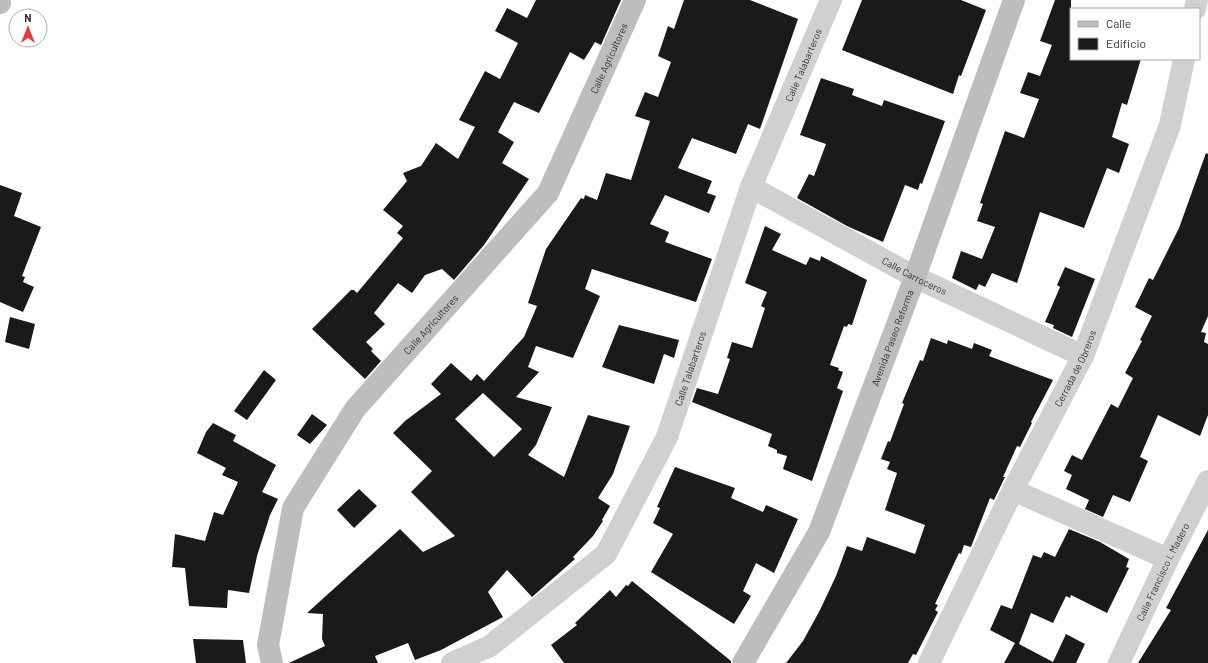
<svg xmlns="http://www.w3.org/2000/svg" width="1208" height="663" viewBox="0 0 1208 663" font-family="Barlow,sans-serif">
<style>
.building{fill:#1a1a1a;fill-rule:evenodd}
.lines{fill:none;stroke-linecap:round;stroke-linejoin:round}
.street{stroke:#d0d0d0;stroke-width:22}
.secondary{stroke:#bdbdbd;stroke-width:22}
.labels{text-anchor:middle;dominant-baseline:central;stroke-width:4;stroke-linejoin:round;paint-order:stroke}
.street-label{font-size:10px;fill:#333;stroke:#fff}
</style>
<rect width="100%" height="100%" fill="#fff"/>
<path class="building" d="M536,0H621L601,45L595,42L584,60L570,52L539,113L514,102L498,132L514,142L502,163L529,179L484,245L454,280L442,269L425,275L412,293L398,283L374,313L385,324L366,342L373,349L371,351L381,361L365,379L312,329L351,290H354L357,293L403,238L397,233L403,226L383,210L407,181L403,173L421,166L436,143L458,159L475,127L459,120L485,71L500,79L518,43L495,31L507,8L527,18Z
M684,0H750L798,19L760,129L748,124L736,154L692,138L678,168L712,181L707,193L716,196L709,213L665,195L650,224L669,232L665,242L712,259L696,302L592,269L585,289L600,296L573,358L536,346L528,367L539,372L516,397L552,407L536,445L528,455L564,477L588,415L630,426L613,474L598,498L610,506L602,520L603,521L593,536L573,557L575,559L532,597L507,570L488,592L503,617L441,650L415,660L408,643L375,656L378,663H289L325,646L322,639L323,614L307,613L400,529L423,552L455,536L411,492L432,471L393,433L405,421L441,394L431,384L451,363L471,381L477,374L484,381L524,337L537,306L528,303L546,249L581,198L584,199L585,195L597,200L606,173L631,180L650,121L635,116L645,92L658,97L671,62L658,56L668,26L674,29ZM483,393L522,429L494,457L455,419Z
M862,0H961L986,10L961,76L959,75L953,94L842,50Z
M1055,0H1071V59H1141L1127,105L1122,103L1112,137L1129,144L1119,173L1107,168L1084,228L1040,212L1017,283L992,273L985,287L979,284L976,290L952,278L961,251L982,259L995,227L977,221L983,204L980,203L1005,131L1024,138L1039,99L1020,93L1028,72L1040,76L1052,45L1040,41Z
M821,78L854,89L852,95L882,106L884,100L945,121L922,184L920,183L918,190L905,185L883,242L847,226L797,198L809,174L814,176L826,144L800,135Z
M1206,153L1208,154V316L1201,332L1206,333L1204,342L1208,344V415L1200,436L1158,415L1140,457L1148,461L1130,502L1113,495L1103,517L1085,509L1089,500L1066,489L1072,475L1064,471L1072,455L1082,460L1111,404L1118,408L1133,378L1125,373L1142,341L1140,340L1152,316L1135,307L1149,278L1153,280L1179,228Z
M0,185L22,193L14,216L41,227L22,276L25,277L23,282L34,287L23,312L0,302Z
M765,226L781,234L772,250L806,265L810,257L820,261L821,256L867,280L852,325L848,324L847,327L844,326L830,365L839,368L838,370L843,372L837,388L843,391L812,481L783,469L787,456L777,453V450L768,446L772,434L692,402L697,388L718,394L730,359L727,358L732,342L752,348L765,308L761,306L767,292L745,283Z
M1065,267L1095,279L1072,337L1053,328L1054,325L1045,322L1060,287L1057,285Z
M10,317L35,324L29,349L5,342Z
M619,325L679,340L674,358L664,354L654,384L602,367Z
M931,338L947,344L948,340L972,349L974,343L992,350L989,356L1053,380L1031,422L1032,423L1020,447L1017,446L1003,477H1005L994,500L990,498L971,547L964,545L961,554L959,553L935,604L938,605L935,610L938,612L916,655L913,654L908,663H786L803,641L820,610L836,576L847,546L862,551L867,537L915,554L925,525L885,510L897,473L887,469L890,462L881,459L888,441L890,442L904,404L902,403L920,360L923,361Z
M264,370L276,380L247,420L234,411Z
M312,414L327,425L310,444L297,435Z
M213,423L236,435L233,441L276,465L262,492L278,499L270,515L257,556L249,593L228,590L227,608L189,606L185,568L172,567L175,534L205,541L214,512L223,515L238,482L222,475L226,468L197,453L206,432Z
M675,467L735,488L731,498L763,512L766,505L798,519L774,573L756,563L743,591L751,596L734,624L651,572L673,534L653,523L660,508L657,507Z
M359,489L377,506L354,528L337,510Z
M1069,529L1100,542L1129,559L1126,567L1129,568L1107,613L1071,595L1070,598L1066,596L1053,623L1031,613L1019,644L1053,662L1066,634L1085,644L1076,663H1004L1015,643L990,630L1001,605L1012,609L1033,555L1041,558L1044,552L1055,557Z
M1208,530V663H1138L1171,610L1166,608Z
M632,581L731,661V663H564L551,645L577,625L575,623L610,590L616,597L626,585L628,586Z
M193,639L243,640L246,663H196Z"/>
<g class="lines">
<g class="street">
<path d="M1195,9L1197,0"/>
<path id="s1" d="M751,187L915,277L1083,356"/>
<path d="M1013,490L1168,559"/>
<path id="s2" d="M452,663L490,646L606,554L667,437L751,187L831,0"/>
<path id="s3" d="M929,663L1013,490L1083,356L1170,125L1184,59"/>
<path id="s4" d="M1119,663L1168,559L1208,481"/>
</g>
<g class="secondary">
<path d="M0,3V0"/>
<path id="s5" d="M272,663L268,645L293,508L355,409L548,193L635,0"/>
<path id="s6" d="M743,663L819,532L915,277L1014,0"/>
</g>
</g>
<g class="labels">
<g class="street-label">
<text stroke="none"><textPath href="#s5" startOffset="712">Calle Agricultores</textPath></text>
<text stroke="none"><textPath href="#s2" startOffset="718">Calle Talabarteros</textPath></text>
<text stroke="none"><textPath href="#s1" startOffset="186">Calle Carroceros</textPath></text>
<text stroke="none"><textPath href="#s5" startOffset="388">Calle Agricultores</textPath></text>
<text stroke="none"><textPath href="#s6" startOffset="359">Avenida Paseo Reforma</textPath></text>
<text stroke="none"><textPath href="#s2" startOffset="394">Calle Talabarteros</textPath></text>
<text stroke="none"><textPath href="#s3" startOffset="329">Cerrada de Obreros</textPath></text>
<text stroke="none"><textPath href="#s4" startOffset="101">Calle Francisco I. Madero</textPath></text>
</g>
</g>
<rect x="1070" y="8" width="130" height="52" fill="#ffffff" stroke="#adadad"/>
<rect x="1078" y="21" width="20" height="6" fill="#bdbdbd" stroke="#adadad"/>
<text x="1106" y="28" font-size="12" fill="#333333">Calle</text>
<rect x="1078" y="38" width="20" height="12" fill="#1a1a1a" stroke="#adadad"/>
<text x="1106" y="48" font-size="12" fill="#333333">Edificio</text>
<g transform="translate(28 28)"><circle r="19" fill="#ffffff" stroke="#adadad"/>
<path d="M0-3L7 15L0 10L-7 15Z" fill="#e63946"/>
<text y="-6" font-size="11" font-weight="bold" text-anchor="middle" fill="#333333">N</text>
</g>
</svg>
